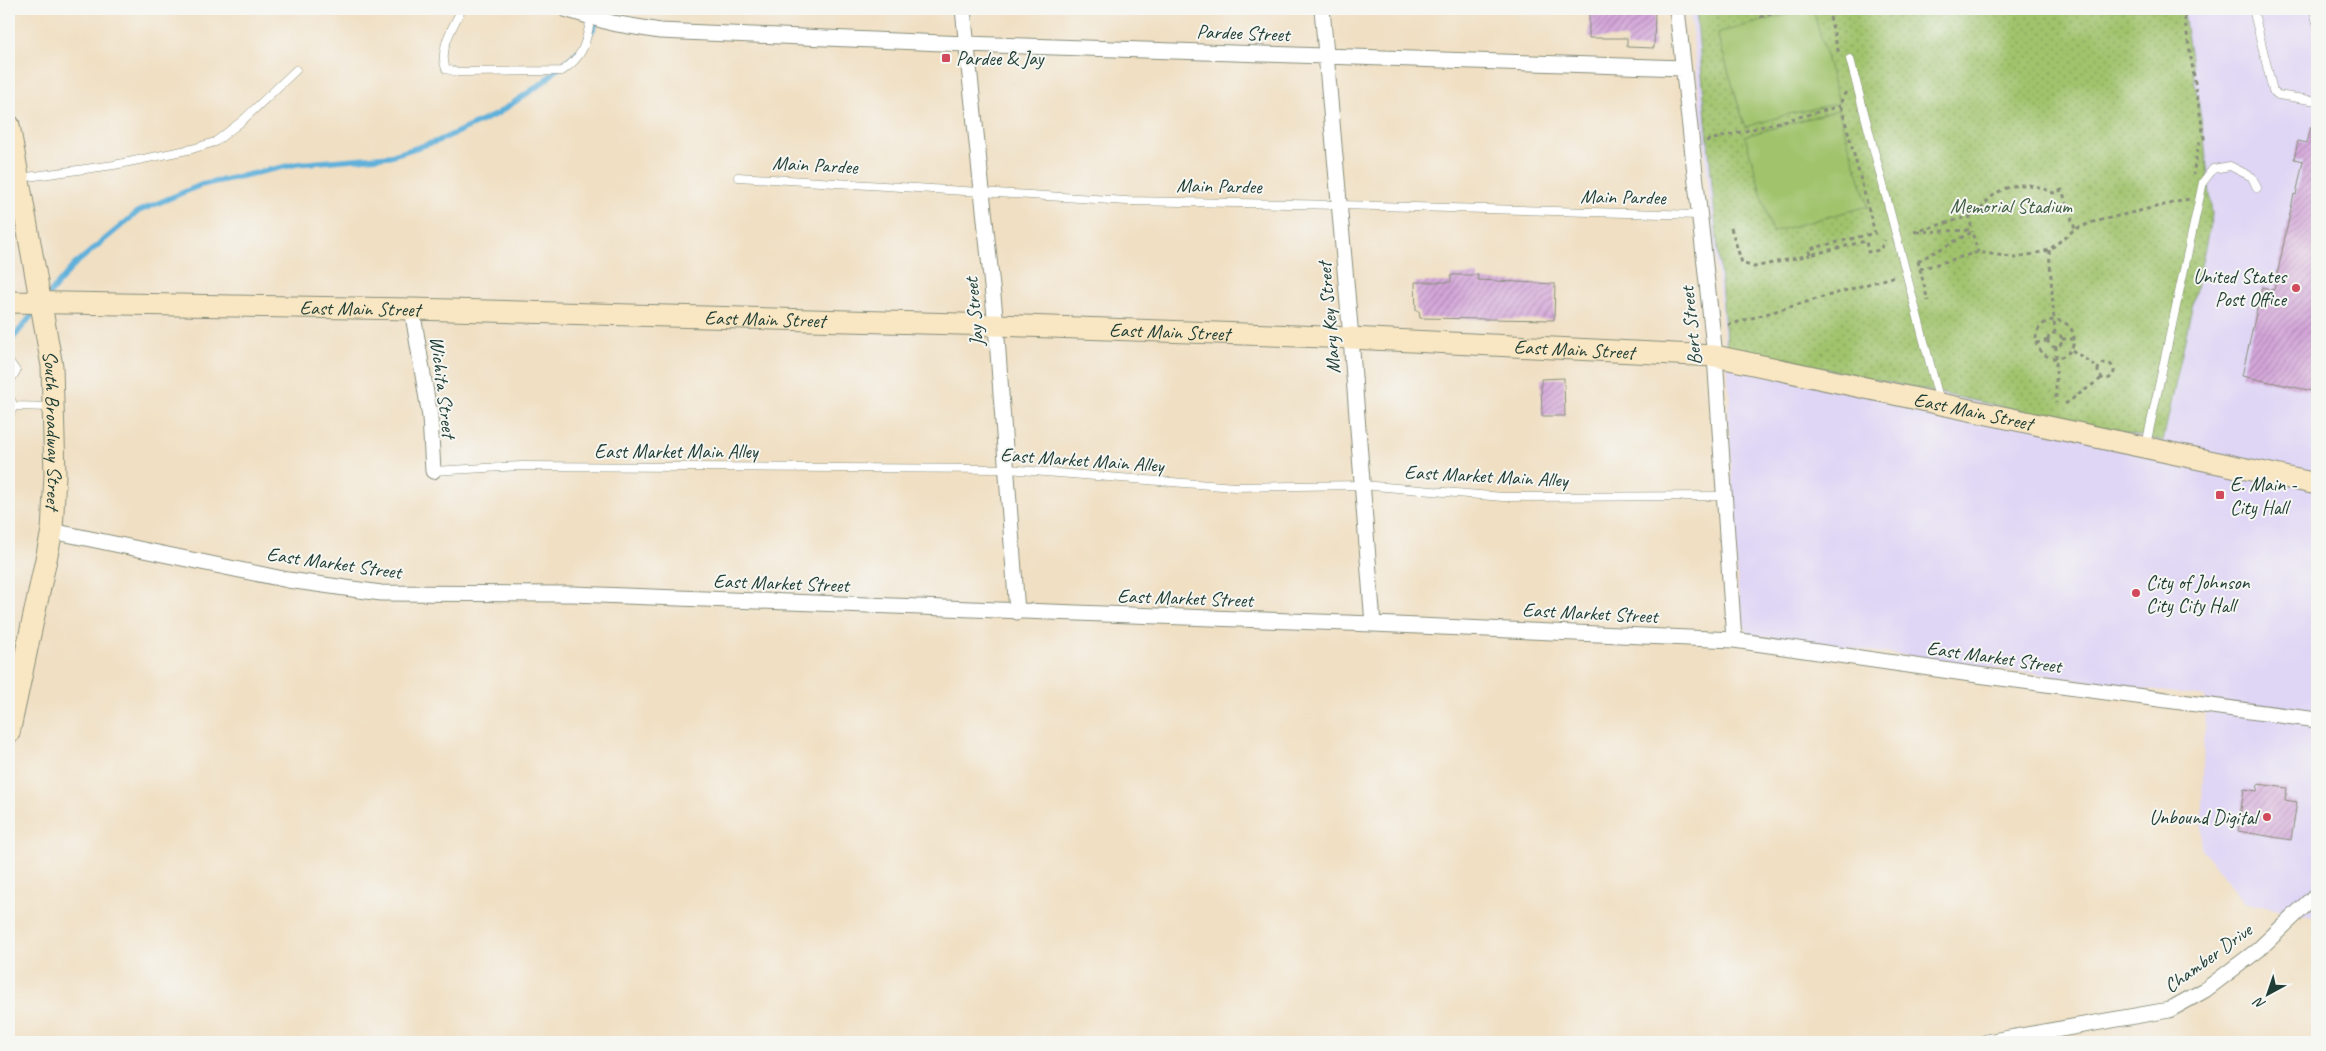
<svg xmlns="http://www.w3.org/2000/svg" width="2326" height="1051" viewBox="0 0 2326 1051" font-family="Caveat,sans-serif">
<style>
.built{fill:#dfd5f5}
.park{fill:url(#park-dots);stroke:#608050}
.pitch{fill:#a0c36c;stroke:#608050}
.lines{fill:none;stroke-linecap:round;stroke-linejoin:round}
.stream{stroke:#5fb0da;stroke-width:5.5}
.building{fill:url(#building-hatch)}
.lane-casing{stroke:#888e7b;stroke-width:9}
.street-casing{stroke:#888e7b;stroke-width:17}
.secondary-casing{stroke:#888e7b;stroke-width:23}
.path{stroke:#888e7b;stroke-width:3;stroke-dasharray:4 4;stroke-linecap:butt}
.lane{stroke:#fff;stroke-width:8}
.street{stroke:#fff;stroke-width:15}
.secondary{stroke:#f9e7c3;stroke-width:21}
.poi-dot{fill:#d1495b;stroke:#f6f6f2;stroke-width:2}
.labels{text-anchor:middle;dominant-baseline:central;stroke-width:4;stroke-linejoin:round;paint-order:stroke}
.street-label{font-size:20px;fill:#1f3d34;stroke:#f6f6f2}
.poi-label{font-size:20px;fill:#1f3d34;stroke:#f6f6f2;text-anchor:start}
.park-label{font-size:20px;fill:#3f5e42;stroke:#f6f6f2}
</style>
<defs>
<pattern id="park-dots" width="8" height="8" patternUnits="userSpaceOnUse" patternTransform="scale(1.25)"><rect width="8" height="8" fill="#a0c36c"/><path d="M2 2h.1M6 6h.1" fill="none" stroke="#82a05a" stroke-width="1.8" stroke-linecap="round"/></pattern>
<pattern id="building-hatch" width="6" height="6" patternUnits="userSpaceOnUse" patternTransform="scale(1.25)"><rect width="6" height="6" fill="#d4a6d9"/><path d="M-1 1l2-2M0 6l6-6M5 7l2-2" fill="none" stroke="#ab88b1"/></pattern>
</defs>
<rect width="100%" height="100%" fill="#f6f6f2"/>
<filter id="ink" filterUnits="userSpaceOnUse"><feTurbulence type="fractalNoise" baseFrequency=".02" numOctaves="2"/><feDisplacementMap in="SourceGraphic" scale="10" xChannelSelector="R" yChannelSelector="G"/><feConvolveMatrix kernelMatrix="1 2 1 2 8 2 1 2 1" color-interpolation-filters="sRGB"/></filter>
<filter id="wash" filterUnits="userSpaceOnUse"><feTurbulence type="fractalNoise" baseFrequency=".0096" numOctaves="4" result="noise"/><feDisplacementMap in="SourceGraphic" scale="20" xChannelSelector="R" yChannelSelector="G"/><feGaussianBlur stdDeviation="1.12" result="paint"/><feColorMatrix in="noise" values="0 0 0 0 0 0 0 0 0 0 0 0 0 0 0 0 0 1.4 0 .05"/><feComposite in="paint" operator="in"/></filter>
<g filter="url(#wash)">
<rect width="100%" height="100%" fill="#f0dfc2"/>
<path class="built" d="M1690,9H2317V918L2243,902L2201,847L2205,697L1747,634L1739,607L1728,410L1730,398Z"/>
<path class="park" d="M1696,9H2183L2204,138L2212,215L2163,441L1727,348Z"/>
<path class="pitch" d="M1808,9H1813L1839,103L1789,114L1745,127L1717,33Z
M1838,110L1868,206L1772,232L1745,136Z"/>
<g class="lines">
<path class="stream" d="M588,37L605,9
M46,298L74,265L139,211L201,185L297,164L390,156L438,141L497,114L541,84L577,52
M9,343L37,309"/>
</g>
<g id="blocks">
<path class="building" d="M1589,9H1655L1654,48L1627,47V38H1589Z
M2311,126L2317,127V392L2242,376L2262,287L2274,290L2294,194L2296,195L2303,161L2294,159L2298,141L2307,143Z
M1451,275H1478V280L1555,284L1554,320L1420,318L1419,311H1416L1415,282H1451Z
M1564,378L1565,416H1542L1541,379Z
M2258,784L2287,788L2285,800L2297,802L2291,840L2238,831L2244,789L2257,791Z"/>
</g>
</g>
<g filter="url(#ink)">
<use href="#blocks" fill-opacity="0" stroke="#888e7b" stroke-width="1"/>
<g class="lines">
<defs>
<path id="lane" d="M462,9C453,26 438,50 446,69L458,72L562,71C585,55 585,44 591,18
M2253,9L2273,91L2278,95L2317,101
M2314,9L2317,23
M1850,59L1940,402
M738,177L1127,201L1340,205L1699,215
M20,178L114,165L192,149L215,142L242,121L296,70
M9,361L16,371L9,383
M9,397L14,406
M9,416L14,406L52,407
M2146,445L2203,182L2213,169L2230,166L2252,177L2257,188
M433,471L521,466L1007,469L1235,487L1362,485L1503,497L1725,496"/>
<path id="street" d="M565,9L612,23L660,31L966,44L1683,68
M963,9L996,325L1017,612
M1322,9L1351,338L1373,624
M1677,9L1715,356L1734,640
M412,309L430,417L433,471
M52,531L288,580L381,593L573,594L1373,624L1734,640L1978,675L2317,720
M1987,1042L2169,1010L2205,990L2258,950L2317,894"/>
<g id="secondary">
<path id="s1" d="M9,125L52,366L55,475L52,531L9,733"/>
<path id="s2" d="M9,302L412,309L996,325L1351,338L1715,356L2317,484"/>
</g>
</defs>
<use href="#lane" class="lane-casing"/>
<use href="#street" class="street-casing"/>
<use href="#secondary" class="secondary-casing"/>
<path class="path" d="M1828,9L1839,54
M2183,9L2204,138L2199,143L2193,174
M1760,17L1790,9
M1846,92L1842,98L1841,106L1875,233L1809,249L1810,255L1866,241L1868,252L1880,250L1885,240
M1706,141L1841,106
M1969,215L1972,230
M1731,228L1742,263L1754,267L1810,255
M1914,232L1978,214C1994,185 2024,177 2053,193L2062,190L2075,229
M1917,232L1972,230V232
M2049,250L2055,333
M1918,261L1928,301
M1918,261L1972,232L1978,252
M1920,269L1978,252L2017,258L2049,250L2075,229L2093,222L2189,199
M2036 339a19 19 0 1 1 38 0a19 19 0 1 1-38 0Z
M1728,325L1895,276
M2048 340a7 7 0 1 1 14 0a7 7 0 1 1-14 0Z
M2062,339H2075
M2036,343L2049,340
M2056,346V403
M2072,350L2098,368
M2098 371a8 8 0 1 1 16 0a8 8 0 1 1-16 0Z
M2065,404L2102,378"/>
<use href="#lane" class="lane"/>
<use href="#street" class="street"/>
<use href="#secondary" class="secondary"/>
</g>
</g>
<g class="poi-dot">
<rect x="941" y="53" width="10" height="10" rx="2.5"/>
<circle cx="2296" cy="288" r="5"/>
<rect x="2215" y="490" width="10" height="10" rx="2.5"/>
<circle cx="2136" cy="593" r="5"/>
<circle cx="2267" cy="817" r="5"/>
</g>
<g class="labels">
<g class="street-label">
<text transform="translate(1243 33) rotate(2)">Pardee Street</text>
<text transform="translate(815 165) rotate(3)">Main Pardee</text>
<text transform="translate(1219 186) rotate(1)">Main Pardee</text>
<text transform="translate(1623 197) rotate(1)">Main Pardee</text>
<text stroke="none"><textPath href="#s2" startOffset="351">East Main Street</textPath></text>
<text transform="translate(974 312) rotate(-95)">Jay Street</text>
<text transform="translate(1329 318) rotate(-95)">Mary Key Street</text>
<text stroke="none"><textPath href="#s2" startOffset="756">East Main Street</textPath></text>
<text transform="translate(1691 326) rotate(-96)">Bert Street</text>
<text stroke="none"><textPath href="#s2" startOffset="1161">East Main Street</textPath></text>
<text stroke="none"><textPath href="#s2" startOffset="1566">East Main Street</textPath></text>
<text transform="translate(443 387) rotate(83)">Wichita Street</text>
<text stroke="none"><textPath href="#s2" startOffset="1971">East Main Street</textPath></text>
<text stroke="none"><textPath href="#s1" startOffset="309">South Broadway Street</textPath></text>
<text x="676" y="451">East Market Main Alley</text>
<text transform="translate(1082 460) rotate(4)">East Market Main Alley</text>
<text transform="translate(1486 476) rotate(3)">East Market Main Alley</text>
<text transform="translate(334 563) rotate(8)">East Market Street</text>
<text transform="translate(781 583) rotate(2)">East Market Street</text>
<text transform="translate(1185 598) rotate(2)">East Market Street</text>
<text transform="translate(1590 613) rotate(3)">East Market Street</text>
<text transform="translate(1994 657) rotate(8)">East Market Street</text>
<text transform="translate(2208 958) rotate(-36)">Chamber Drive</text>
</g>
<g class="poi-label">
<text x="956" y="58">Pardee &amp; Jay</text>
<text x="2286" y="276" text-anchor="end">United States<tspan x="2286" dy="23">Post Office</tspan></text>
<text x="2230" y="484">E. Main -<tspan x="2230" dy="23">City Hall</tspan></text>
<text x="2146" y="582">City of Johnson<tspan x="2146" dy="23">City City Hall</tspan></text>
<text x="2257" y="817" text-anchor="end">Unbound Digital</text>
</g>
<g class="park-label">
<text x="2011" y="206">Memorial Stadium</text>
</g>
</g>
<rect width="2326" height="1051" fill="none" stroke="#f6f6f2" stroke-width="30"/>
<g transform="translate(2268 994) rotate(220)" stroke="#f6f6f2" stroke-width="4" paint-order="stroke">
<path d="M0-4L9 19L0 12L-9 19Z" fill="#1f3d34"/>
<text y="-8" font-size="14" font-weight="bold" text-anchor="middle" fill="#1f3d34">N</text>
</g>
</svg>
